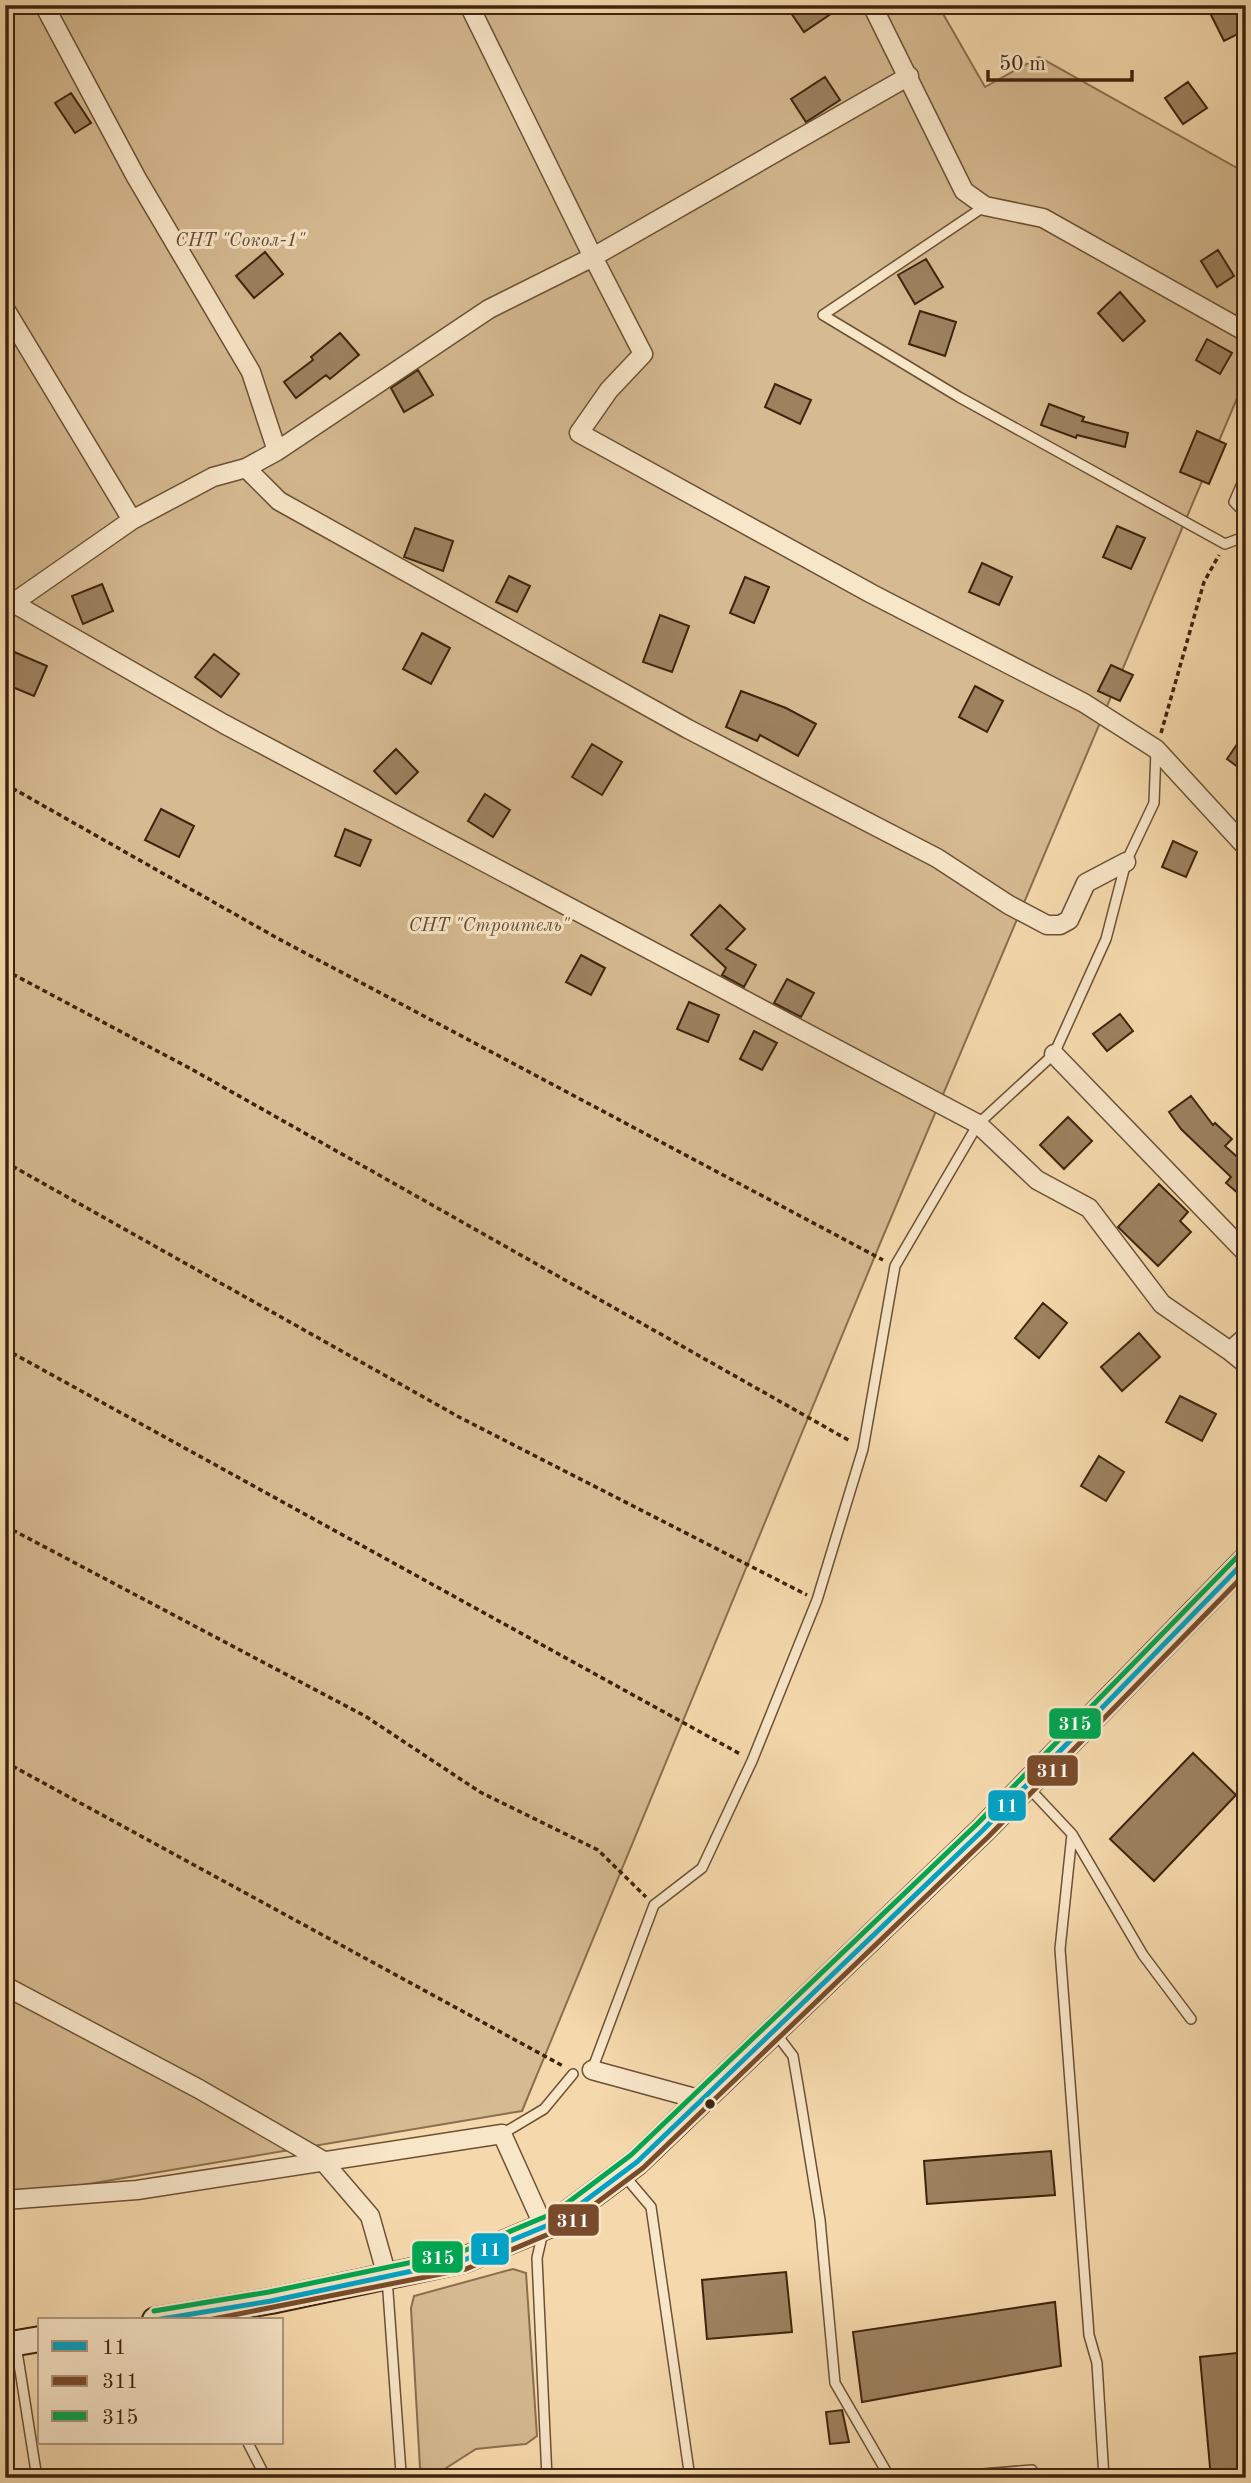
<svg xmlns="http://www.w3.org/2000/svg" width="1251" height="2483" viewBox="0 0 1251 2483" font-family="'Old Standard TT',serif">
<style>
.green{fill:#d6ba91;stroke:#8a6f4f;stroke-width:2}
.building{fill:#9d8260;stroke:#3e240d;stroke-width:2}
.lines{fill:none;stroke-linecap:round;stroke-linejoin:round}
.lane-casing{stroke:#6c5135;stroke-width:12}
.street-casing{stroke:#6c5135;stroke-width:21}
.secondary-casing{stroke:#3e240d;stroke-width:28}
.path{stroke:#3e240d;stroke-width:3.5;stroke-dasharray:5 3.5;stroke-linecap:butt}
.lane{stroke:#f8e6c9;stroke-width:9}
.street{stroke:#f8e6c9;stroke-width:18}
.secondary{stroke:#f8e6c9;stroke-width:24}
.bus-1-casing{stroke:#f8e6c9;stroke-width:10}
.bus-2-casing{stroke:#f8e6c9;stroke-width:10}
.bus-3-casing{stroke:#f8e6c9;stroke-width:10}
.bus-1{stroke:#03a2c4;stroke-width:5}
.bus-2{stroke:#7a4b2a;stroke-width:5}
.bus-3{stroke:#00a651;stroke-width:5}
.bus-dot{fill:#3e240d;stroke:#f8e6c9;stroke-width:2.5}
.labels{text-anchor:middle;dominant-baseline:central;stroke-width:6;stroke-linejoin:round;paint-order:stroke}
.park-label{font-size:19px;font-style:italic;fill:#644a2e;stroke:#f8e6c9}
.line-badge{stroke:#f8e6c9;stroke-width:2.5}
.badge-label{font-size:19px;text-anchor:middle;font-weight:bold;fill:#fff}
</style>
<rect width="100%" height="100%" fill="#f5d9ac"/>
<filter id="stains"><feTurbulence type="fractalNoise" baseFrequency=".00286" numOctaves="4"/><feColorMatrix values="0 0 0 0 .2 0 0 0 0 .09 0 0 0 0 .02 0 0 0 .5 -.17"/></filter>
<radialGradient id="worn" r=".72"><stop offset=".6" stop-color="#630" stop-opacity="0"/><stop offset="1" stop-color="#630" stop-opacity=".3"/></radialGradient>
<path class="green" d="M5,5H938L985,87L1039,57L1246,173V377L879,1246L522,2111L5,2198Z
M513,2269L526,2273L537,2436L526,2444L476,2449L432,2477L420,2468L411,2308L414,2296Z"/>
<path class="building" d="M802,5H844L804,32L791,13Z
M1206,5H1242L1246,13V30L1224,41Z
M825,77L840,100L806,122L791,99Z
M1188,82L1207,108L1183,124L1165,98Z
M71,93L91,123L75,133L55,103Z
M1218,250L1234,276L1217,287L1201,261Z
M265,252L283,274L254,298L236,276Z
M926,259L943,287L915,304L898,275Z
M1120,292L1145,321L1123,341L1098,313Z
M920,311L956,322L945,356L909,344Z
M340,333L359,355L330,379L326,375L296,398L284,382L313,360L311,357Z
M1207,339L1232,353L1220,374L1196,360Z
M418,370L433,395L404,412L391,388Z
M775,384L811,400L800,424L765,407Z
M1049,404L1084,417L1082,421L1128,433L1125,447L1077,435L1076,438L1041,425Z
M1197,431L1226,444L1209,484L1180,472Z
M1117,526L1145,538L1131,569L1103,557Z
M415,528L453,541L443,571L404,557Z
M982,563L1012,577L999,605L969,592Z
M509,576L530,586L517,612L496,602Z
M745,577L769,587L754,623L730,613Z
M102,584L113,611L83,624L72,596Z
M660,615L689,626L672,672L643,662Z
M422,633L450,648L431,684L403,669Z
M5,648L47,666L34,696L5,684Z
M214,654L239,674L221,697L195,677Z
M1111,665L1133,675L1120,701L1098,691Z
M975,686L1003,701L987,732L959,717Z
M741,691L786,708L816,724L798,756L760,735L757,741L726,727Z
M1246,731V773L1227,759Z
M592,744L622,762L602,795L572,777Z
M396,749L418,772L396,794L374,771Z
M485,794L510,810L493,837L468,821Z
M161,809L194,826L179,857L145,840Z
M345,829L371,840L360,866L335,856Z
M1173,841L1197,852L1186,877L1162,867Z
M720,905L745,929L726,949L756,965L744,987L722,975L726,968L691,935Z
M581,955L605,968L591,995L566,982Z
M787,979L814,993L801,1017L774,1003Z
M689,1002L719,1015L708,1042L677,1029Z
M1120,1014L1133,1031L1107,1051L1093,1034Z
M754,1031L777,1043L762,1070L740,1059Z
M1191,1096L1213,1125L1215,1123L1232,1139L1225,1146L1244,1163L1246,1161V1200L1226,1183L1231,1177L1181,1129L1169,1112Z
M1068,1117L1092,1141L1064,1169L1040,1145Z
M1159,1184L1188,1212L1180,1221L1191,1232L1158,1266L1118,1227Z
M1043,1303L1067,1323L1039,1358L1015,1338Z
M1139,1333L1160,1357L1122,1391L1101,1367Z
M1180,1396L1216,1414L1202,1441L1166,1422Z
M1099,1456L1124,1472L1106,1501L1081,1486Z
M1193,1753L1236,1795L1154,1881L1110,1839Z
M1051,2151L1055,2195L927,2204L924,2161Z
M786,2272L792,2332L707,2339L702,2280Z
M1055,2302L1061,2366L862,2402L853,2332Z
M1246,2352V2478H1211L1200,2357Z
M842,2410L849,2442L830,2444L826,2412Z"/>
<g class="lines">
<defs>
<path id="lane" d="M985,206L823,315L959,397L1225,544L1246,536
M1246,474L1234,502L1246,514
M1027,1786L1072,1834L1060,1949L1089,2335L1097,2363L1104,2478
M1072,1834L1143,1955L1191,2019
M774,2031L793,2056L800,2097L820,2220L835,2383L890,2478
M592,2070L654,1905L702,1868L752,1761L817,1600L863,1449L895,1266L978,1124L1054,1054L1106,939L1126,862L1154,803L1156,751
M502,2134L544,2109L573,2074
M623,2174L651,2207L690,2478
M543,2232L537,2258L547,2478
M387,2278L401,2473L398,2478
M16,2345L37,2478
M248,2443L266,2478
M934,2478L1032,2470"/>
<path id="street" d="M44,5L136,177L251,372L277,451L489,309L593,257L469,5
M872,5L964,191L985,206L1043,218L1246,332
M909,76L593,257L643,354L609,390L579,433L872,594L1084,703L1156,749L1246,847
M5,309L132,520
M277,451L246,468L213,477L132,520L13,603L224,724L978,1124L1037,1180L1089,1208L1162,1304L1230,1351
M246,468L279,501L688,729L937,858L1009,905L1047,925H1060L1069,920L1086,883L1126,862
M1054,1054L1246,1253
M1246,1337L1230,1351L1246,1364
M5,1986L199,2089L322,2160L370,2216L387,2276
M592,2070L702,2100
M5,2200L137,2190L502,2134L544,2227"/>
<path id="secondary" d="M155,2320L271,2301L464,2260L558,2221L637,2162L983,1830L1246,1560
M5,2345L40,2339"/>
</defs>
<use href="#lane" class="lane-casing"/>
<use href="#street" class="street-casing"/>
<use href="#secondary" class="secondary-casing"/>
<path class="path" d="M1161,733L1204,582L1219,555
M5,784L277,938L883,1260
M5,970L193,1070L850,1441
M5,1162L459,1417L807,1595
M5,1349L742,1755
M5,1526L365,1716L480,1792L598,1850L646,1897
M5,1762L563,2066"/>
<use href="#lane" class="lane"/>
<use href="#street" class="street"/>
<use href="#secondary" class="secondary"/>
<defs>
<path id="bus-1" d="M155,2320L271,2301L464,2260L558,2221L637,2162L983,1830L1246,1560"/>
<path id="bus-2" d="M208,2320L466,2269L563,2228L643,2168L989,1836L1246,1573"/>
<path id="bus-3" d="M154,2311L269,2292L461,2252L554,2213L631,2155L977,1824L1240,1554"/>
</defs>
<use href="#bus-1" class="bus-1-casing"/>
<use href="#bus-2" class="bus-2-casing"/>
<use href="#bus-3" class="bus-3-casing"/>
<use href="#bus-1" class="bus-1"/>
<use href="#bus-2" class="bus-2"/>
<use href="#bus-3" class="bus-3"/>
</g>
<circle class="bus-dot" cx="710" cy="2104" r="6"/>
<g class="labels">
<g class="park-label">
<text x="240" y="241">СНТ "Сокол-1"</text>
<text x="489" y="926">СНТ "Строитель"</text>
</g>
</g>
<g class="line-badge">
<rect x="1048" y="1707" width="54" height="33" rx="7" fill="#00a651"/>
<rect x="1026" y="1754" width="53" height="33" rx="7" fill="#7a4b2a"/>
<rect x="987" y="1789" width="40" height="33" rx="7" fill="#03a2c4"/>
<rect x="547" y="2203" width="53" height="34" rx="7" fill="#7a4b2a"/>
<rect x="470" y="2232" width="40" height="34" rx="7" fill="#03a2c4"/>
<rect x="411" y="2240" width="53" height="34" rx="7" fill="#00a651"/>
</g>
<g class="badge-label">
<text x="1075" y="1730">315</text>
<text x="1053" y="1777">311</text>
<text x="1007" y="1812">11</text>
<text x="573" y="2227">311</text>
<text x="490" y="2256">11</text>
<text x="438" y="2264">315</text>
</g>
<rect width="1251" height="2483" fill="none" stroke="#f5d9ac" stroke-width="28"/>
<rect x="7" y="7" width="1237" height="2469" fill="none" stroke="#3e240d" stroke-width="3.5"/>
<rect x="14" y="14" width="1223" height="2455" fill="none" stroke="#3e240d" stroke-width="2"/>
<rect x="38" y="2318" width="245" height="126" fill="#f8e6c9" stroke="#ae987e" stroke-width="2"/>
<rect x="52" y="2341" width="35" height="10" fill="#03a2c4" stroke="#ae987e" stroke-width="2"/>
<text x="102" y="2354" font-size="21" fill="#3e240d">11</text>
<rect x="52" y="2376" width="35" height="10" fill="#7a4b2a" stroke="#ae987e" stroke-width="2"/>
<text x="102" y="2388" font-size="21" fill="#3e240d">311</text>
<rect x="52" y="2411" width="35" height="10" fill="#00a651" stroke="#ae987e" stroke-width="2"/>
<text x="102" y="2424" font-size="21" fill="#3e240d">315</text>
<path d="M988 70v10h144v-10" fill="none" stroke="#3e240d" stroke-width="3.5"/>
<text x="999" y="70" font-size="21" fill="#3e240d" stroke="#f8e6c9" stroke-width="5" paint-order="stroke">50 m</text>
<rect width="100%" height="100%" filter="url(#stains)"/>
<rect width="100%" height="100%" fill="url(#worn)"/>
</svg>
